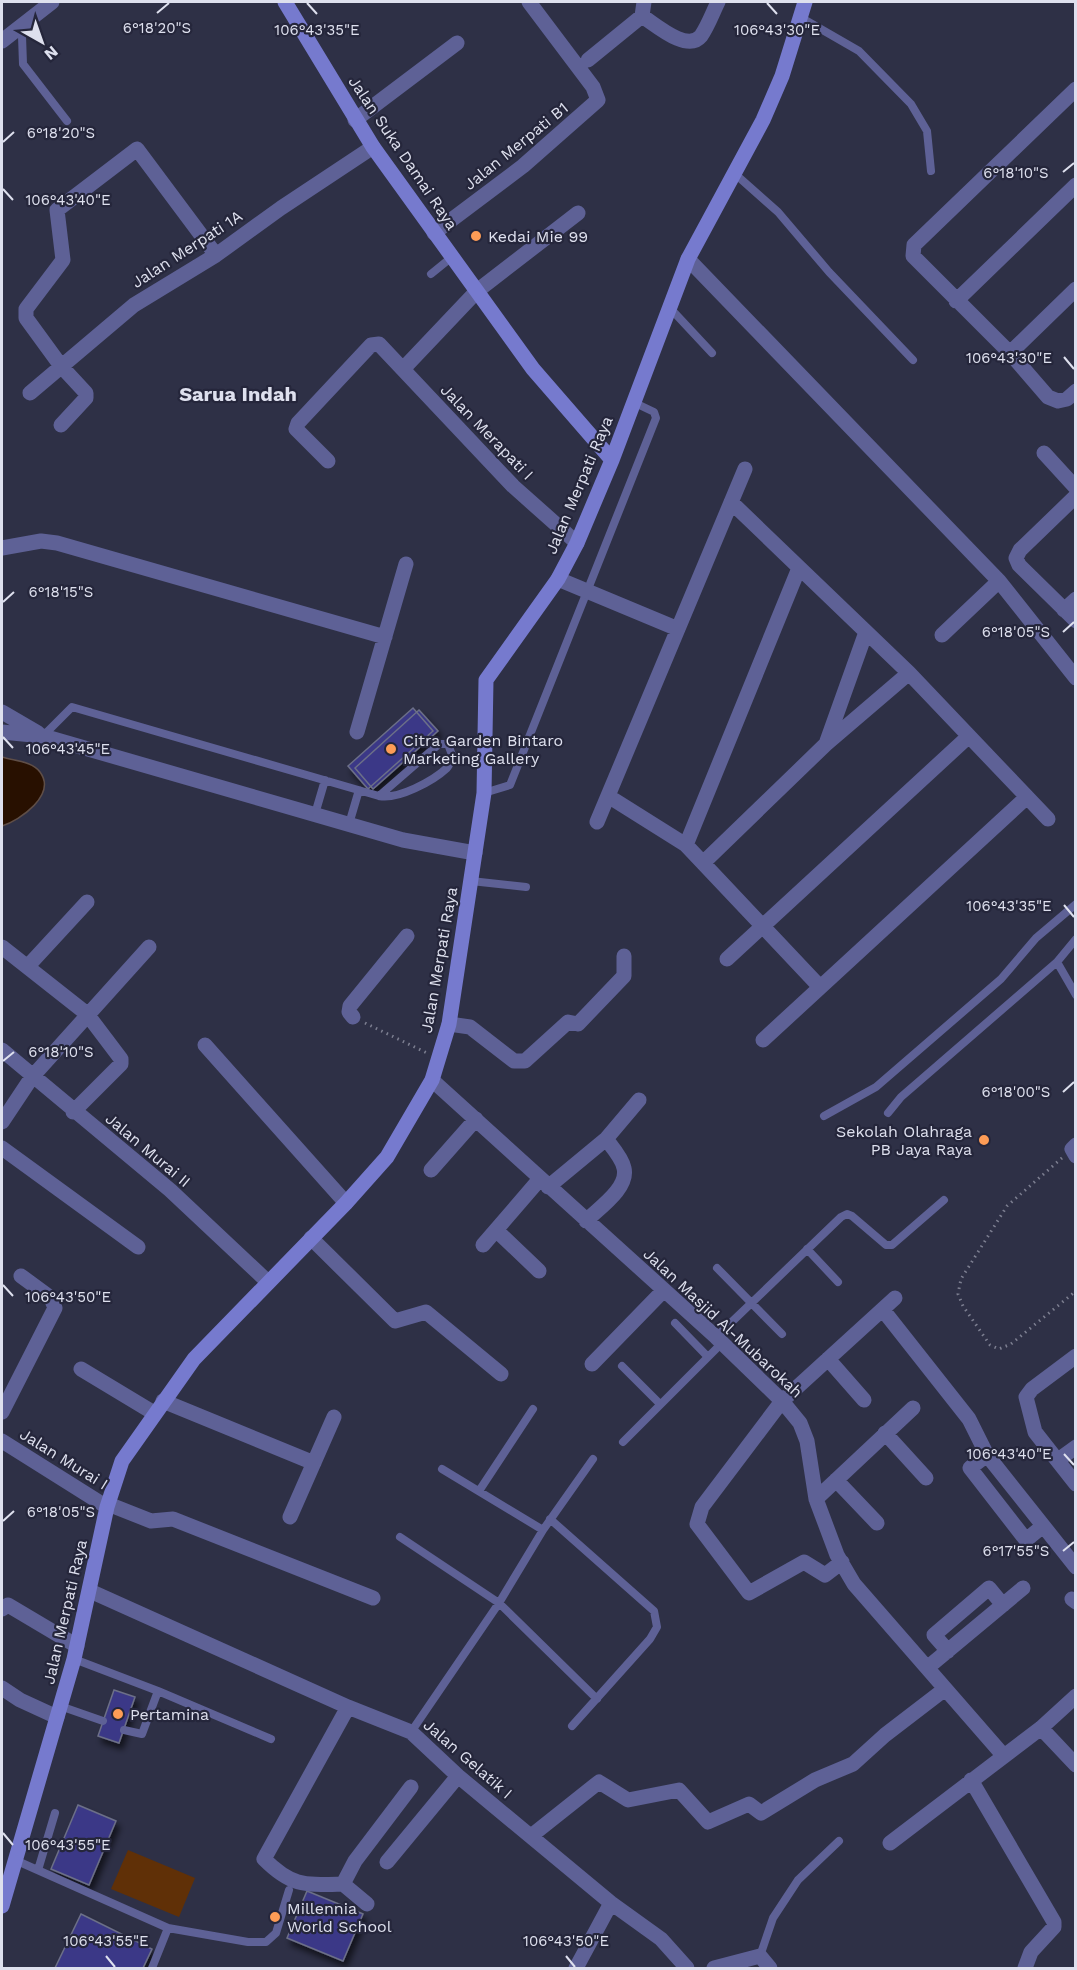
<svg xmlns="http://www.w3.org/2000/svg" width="1077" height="1970" viewBox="0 0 1077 1970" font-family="'Work Sans',sans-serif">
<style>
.green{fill:#603007}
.water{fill:#281000;stroke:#5f4e47;stroke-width:1.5}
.building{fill:#3b3987;stroke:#6c6f88;stroke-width:1.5;filter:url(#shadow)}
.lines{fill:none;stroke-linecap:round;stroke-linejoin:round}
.path{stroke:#7d7f91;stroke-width:3;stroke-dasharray:1.5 4.5;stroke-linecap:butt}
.lane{stroke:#5e6196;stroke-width:8}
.street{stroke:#5e6196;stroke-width:15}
.secondary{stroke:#767ace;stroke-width:15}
.ticks{fill:none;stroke:#dee0ee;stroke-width:2}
.poi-dot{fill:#fd9c56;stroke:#25263b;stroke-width:2}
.labels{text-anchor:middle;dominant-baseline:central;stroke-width:4.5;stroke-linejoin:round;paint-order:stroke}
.street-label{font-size:16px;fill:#dee0ee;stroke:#25263b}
.poi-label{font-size:16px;fill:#dee0ee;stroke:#25263b;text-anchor:start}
.quarter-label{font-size:20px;font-weight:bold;fill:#dee0ee;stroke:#25263b}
.ticks-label{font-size:15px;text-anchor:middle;fill:#dee0ee;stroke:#25263b;stroke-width:4.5;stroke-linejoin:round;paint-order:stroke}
</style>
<defs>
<filter id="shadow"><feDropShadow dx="3.5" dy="6" stdDeviation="3" flood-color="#0009"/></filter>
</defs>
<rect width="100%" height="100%" fill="#2e3046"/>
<path class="green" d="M128,1850L195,1878L179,1917L111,1889Z"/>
<path class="water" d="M2,757C14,761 32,761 40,772C57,795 20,820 2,826Z"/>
<path class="building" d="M413,708L433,731L368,789L348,766Z
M419,710L438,731L373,789L355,768Z
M114,1690L135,1697L119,1743L98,1736Z
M78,1805L116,1821L89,1885L51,1869Z
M307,1891L363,1914L343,1961L287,1938Z
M81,1914L152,1949L143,1968H55Z"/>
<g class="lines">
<path class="path" d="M365,1023L427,1053
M1062,1158L1007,1206L961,1279L958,1294L963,1306L990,1345L999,1349L1011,1344L1076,1291"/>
<path class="lane" d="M800,17L859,51L911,104L927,131L931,171
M19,28L22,36L23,64L67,121
M734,173L778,212L829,272L913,360
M431,274L452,257
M670,308L712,353
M43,736L72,707L379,796C398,800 433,781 447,768C450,765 451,759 452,755L448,744H439L379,796
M484,793L510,785L656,418L654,412L633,402
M315,814L325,780
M349,824L359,790
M471,881L526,887
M1057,962L1076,995
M888,1113L901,1097L1057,962L1076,939
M824,1116L876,1087L1001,979L1036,938L1076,904
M807,1249L838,1282
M717,1268L782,1334
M675,1323L708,1357
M716,1337L841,1217L847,1214L852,1216L886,1245H892L944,1200
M622,1366L660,1404
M623,1442L722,1343
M442,1469L543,1530
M479,1491L533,1409
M550,1519L654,1611L657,1627L650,1639L572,1726
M400,1537L499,1603L597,1699
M74,1659L158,1691L142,1734L124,1730
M158,1691L271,1739
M60,1706L103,1721
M411,1732L499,1603L543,1530L593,1459
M15,1860L168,1928L152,1968
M38,1870L55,1813
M168,1928L248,1942H266L276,1933L289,1890
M760,1956L773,1918L798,1880L839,1841"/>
<path class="street" d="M642,16C655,24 687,53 701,36C708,26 713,12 718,2
M2,41L52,2
M588,60L642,16L644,2
M1076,89L914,245L913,256L1010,353L1048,397L1058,401L1067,399L1076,391
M355,120L457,43
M434,233L523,166L598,100L593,87L529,2
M688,259L999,581L1076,678
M956,301L1076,185
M1010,353L1076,289
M403,369L477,291L578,213
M30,393L134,305L216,255L281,208L373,147
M61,425L86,398V393L61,366L26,318V309L63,260L57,210L137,149L216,255
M1044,453L1076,488
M328,461L296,429L298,423L371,345L379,344L513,486L577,543
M1076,496L1020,550L1016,558L1019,565L1076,621
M731,502L909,673L1048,819
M2,548L41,541L57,543L385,637
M558,579L678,629
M1064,610L1076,599
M942,635L999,581
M2,712L38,733
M2,732L43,736L403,840L475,853
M357,732L406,564
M827,741L866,632
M608,796L686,845L820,987
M597,822L745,469
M686,845L799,568
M703,863L826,744L909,673
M2,947L87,1014L121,1059V1064L73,1112
M727,959L969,736
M28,966L87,902
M353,1017L349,1012L350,1006L407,936
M449,1024L470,1027L514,1061H525L568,1022L578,1024L624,976V956
M763,1040L1027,797
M205,1045L346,1203
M2,1050L170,1190L268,1282
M432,1080L716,1337L782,1401L800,1423L807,1441L816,1499L837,1555L854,1584L1003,1755
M2,1122L32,1077L149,947
M1076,1145L1072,1149L1076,1156
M2,1148L138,1247
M431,1170L476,1119
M548,1187L606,1139
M586,1221C599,1208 629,1188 624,1168C622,1158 612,1147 606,1139L639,1100
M496,1230L539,1271
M311,1238L395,1321L426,1312L501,1374
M483,1245L539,1180
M883,1310L969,1419L987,1455L1076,1567
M1076,1356L1032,1389L1026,1397L1035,1432L1076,1484
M828,1359L864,1400
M592,1364L664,1290
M81,1369L154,1413
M163,1401L314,1463
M2,1412L55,1308L51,1298L21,1276
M885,1433L926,1478
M2,1441L107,1507
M987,1455L970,1468L1026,1540L1043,1526
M1058,1460L1076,1447
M836,1480L877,1523
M816,1499L913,1408
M108,1504L151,1521L173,1519L373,1598
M290,1517L334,1417
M842,1562L825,1575L804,1562L749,1593L697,1524L702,1507L782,1401L895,1298
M90,1591L348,1707L411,1732L458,1776L611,1903L661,1939L687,1968
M1072,1599L1076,1602
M2,1609L8,1605L77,1646
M948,1651L934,1635L989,1588L1003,1605
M927,1668L1023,1588
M2,1688L20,1700L57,1717
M348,1707L264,1859C292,1887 305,1885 343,1884L367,1904
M1041,1728L1076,1765
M971,1780L1054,1922V1927L1031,1952L1025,1968
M531,1836L599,1782L628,1800L679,1790L708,1822L749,1804L761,1813L815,1780L853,1764L885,1735L945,1689
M890,1843L1041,1728L1076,1696
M387,1862L458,1776
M343,1884L355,1861L411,1787
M576,1968L611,1903
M714,1968L760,1956L770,1968"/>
<path class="secondary" d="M285,2L373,147L533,369L612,460
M2,1906L74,1659L107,1507L122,1461L194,1359L346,1203L387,1157L432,1080L449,1024L484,793L486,680L558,579L577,543L612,460L688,259L763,120L782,76L805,2"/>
</g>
<path class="ticks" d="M307,3L317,14M767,3L777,14M157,13L169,3M3,142L14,132M1063,172L1074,163M3,189L13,200M1064,357L1074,369M3,602L14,592M1063,632L1074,622M3,737L13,748M1064,905L1074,917M3,1061L14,1052M1063,1092L1074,1082M3,1285L13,1296M1064,1454L1074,1465M3,1521L14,1511M1063,1551L1074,1542M3,1833L13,1845M106,1956L115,1967M566,1956L575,1967"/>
<g class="poi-dot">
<circle cx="476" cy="236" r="6"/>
<circle cx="391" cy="749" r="6"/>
<circle cx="984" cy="1140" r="6"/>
<circle cx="118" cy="1714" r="6"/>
<circle cx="275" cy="1917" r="6"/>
</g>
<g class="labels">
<g class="street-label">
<text transform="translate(516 146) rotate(-39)">Jalan Merpati B1</text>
<text transform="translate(403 153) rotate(56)">Jalan Suka Damai Raya</text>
<text transform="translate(187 249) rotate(-33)">Jalan Merpati 1A</text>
<text transform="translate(487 432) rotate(46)">Jalan Merapati I</text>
<text transform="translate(579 485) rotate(-67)">Jalan Merpati Raya</text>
<text transform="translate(439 960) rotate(-80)">Jalan Merpati Raya</text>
<text transform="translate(148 1150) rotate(40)">Jalan Murai II</text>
<text transform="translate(723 1323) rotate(43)">Jalan Masjid Al-Mubarokah</text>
<text transform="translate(64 1459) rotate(32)">Jalan Murai I</text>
<text transform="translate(65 1612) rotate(-77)">Jalan Merpati Raya</text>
<text transform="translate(468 1759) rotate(41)">Jalan Gelatik I</text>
</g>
<g class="poi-label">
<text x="488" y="236">Kedai Mie 99</text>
<text x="403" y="740">Citra Garden Bintaro<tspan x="403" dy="18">Marketing Gallery</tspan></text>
<text x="972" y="1131" text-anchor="end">Sekolah Olahraga<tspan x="972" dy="18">PB Jaya Raya</tspan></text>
<text x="130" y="1714">Pertamina</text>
<text x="287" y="1908">Millennia<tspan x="287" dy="18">World School</tspan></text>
</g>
<g class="quarter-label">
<text x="238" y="394">Sarua Indah</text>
</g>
</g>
<g class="ticks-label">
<text x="157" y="33">6°18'20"S</text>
<text x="317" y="35">106°43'35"E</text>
<text x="777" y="35">106°43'30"E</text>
<text x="61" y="138">6°18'20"S</text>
<text x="1016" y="178">6°18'10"S</text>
<text x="68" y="205">106°43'40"E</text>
<text x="1009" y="363">106°43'30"E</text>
<text x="61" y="597">6°18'15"S</text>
<text x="1016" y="637">6°18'05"S</text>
<text x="68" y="754">106°43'45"E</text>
<text x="1009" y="911">106°43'35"E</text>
<text x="61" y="1057">6°18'10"S</text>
<text x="1016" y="1097">6°18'00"S</text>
<text x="68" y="1302">106°43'50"E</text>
<text x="1009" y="1459">106°43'40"E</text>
<text x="61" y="1517">6°18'05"S</text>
<text x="1016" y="1556">6°17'55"S</text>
<text x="68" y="1850">106°43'55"E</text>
<text x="106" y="1946">106°43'55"E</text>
<text x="566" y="1946">106°43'50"E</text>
</g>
<rect width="1077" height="1970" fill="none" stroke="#dee0ee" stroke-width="6"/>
<g transform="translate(42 42) rotate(140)" stroke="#25263b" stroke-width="4.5" paint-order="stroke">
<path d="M0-4.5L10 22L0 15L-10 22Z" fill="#dee0ee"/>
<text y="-9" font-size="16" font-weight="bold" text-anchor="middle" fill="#dee0ee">N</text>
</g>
</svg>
